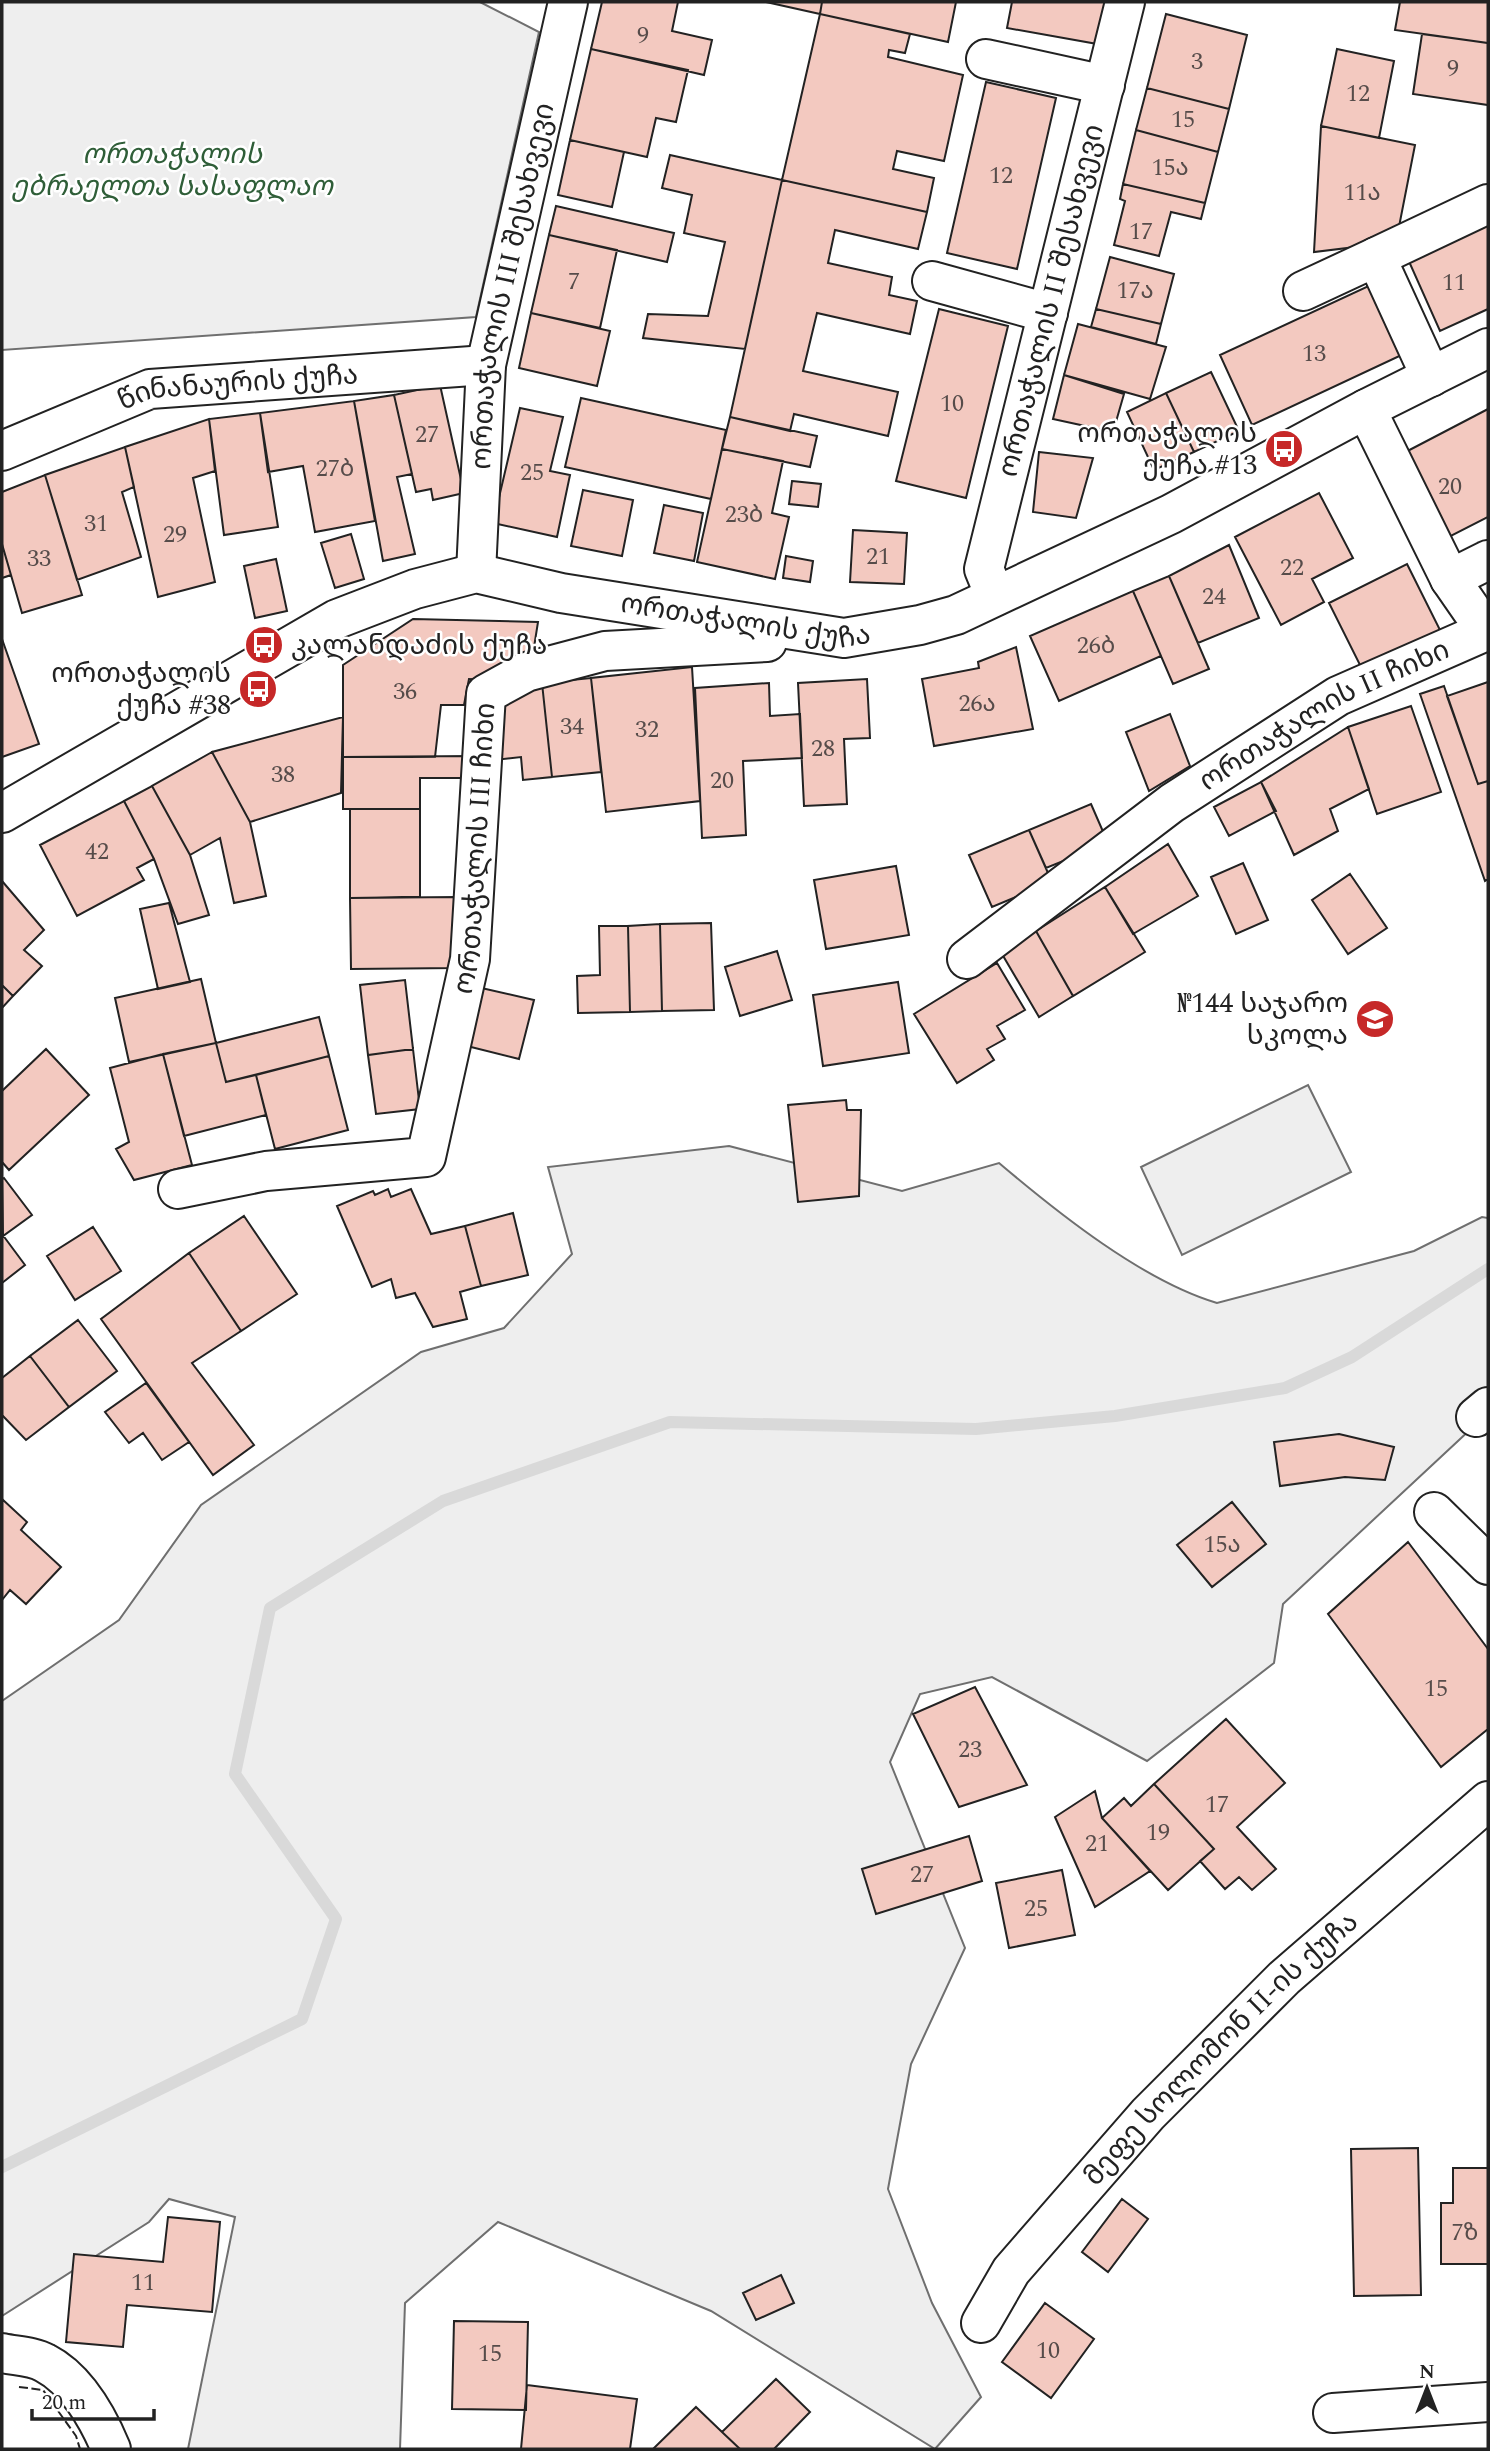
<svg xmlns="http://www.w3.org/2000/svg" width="1490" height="2451" viewBox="0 0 1490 2451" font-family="Spectral,'Noto Sans Georgian',serif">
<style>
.green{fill:#eee;stroke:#6f6f6f;stroke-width:2}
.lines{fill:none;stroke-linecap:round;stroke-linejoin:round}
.stream{stroke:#d9d9d9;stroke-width:12}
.building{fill:#f3c9c0;stroke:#222;stroke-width:2}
.minor-casing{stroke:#222;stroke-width:42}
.minor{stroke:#fff;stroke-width:38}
.fence{stroke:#222;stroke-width:2;stroke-dasharray:9 3.5;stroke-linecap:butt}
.labels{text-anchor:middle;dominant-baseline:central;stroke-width:5;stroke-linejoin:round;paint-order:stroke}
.number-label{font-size:24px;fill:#564c4a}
.park-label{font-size:28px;font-style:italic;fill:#2f5e38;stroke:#fff}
.street-label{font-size:28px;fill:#222;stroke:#fff}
.poi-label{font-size:28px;fill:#222;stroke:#fff;text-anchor:end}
</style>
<rect width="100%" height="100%" fill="#fff"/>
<path class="green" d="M2,2H480L539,32L476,317L2,350Z
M1308,1085L1351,1172L1182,1255L1141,1167Z
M729,1146L902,1191L999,1163C1058,1213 1143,1281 1217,1303L1414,1251L1482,1217L1488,1218V1413L1283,1604L1274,1663L1147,1761L992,1677L920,1694L890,1762L965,1948L911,2064L888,2189L932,2303L981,2397L935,2449L711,2311L498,2222L405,2303L400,2449H188L235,2217L169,2199L149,2222L2,2316V1701L119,1620L201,1505L421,1352L504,1328L572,1254L548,1167Z"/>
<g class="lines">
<path class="stream" d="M2,2167L302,2019L336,1919L235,1774L270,1608L443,1501L670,1422L976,1429L1115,1416L1285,1388L1352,1357L1488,1269"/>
</g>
<path class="building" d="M602,2H678L672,31L712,40L704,75L591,49Z
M766,2H822L820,14Z
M822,2H956L948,42L820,14Z
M1012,2H1110L1103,45L1007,28Z
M1400,2H1488V43L1395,30Z
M820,14L910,34L905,53L889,50L888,57L963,75L944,161L897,151L893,169L934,178L927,212L782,180Z
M1166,14L1247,35L1229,109L1147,88Z
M1422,34L1488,43V105L1413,94Z
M591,49L688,70L676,122L656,118L647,157L570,140Z
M1337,49L1394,61L1379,138L1321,126Z
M986,82L1056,98L1017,269L947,253Z
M1147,88L1229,109L1218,152L1136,130Z
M1321,126L1415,145L1396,242L1314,252Z
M1136,130L1218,152L1205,203L1123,184Z
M570,140L624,152L612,207L558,195Z
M670,155L782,180L745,349L643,338L648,314L708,316L725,242L684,233L692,195L662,188Z
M782,180L927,212L918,249L835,230L828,263L892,277L889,295L917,301L910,334L817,313L803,371L898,392L888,436L794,414L790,431L730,417Z
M1123,184L1205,203L1201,219L1171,212L1159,256L1114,245L1125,201L1120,199Z
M556,206L674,233L667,262L549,235Z
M1488,221V309L1440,331L1407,257Z
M549,235L617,250L600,328L531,313Z
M1110,257L1174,274L1161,324L1096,309Z
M1375,283L1408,352L1252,425L1220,355Z
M939,309L1008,326L966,498L896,481Z
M1096,309L1161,324L1156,344L1091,327Z
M531,313L610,331L597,386L519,368Z
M1078,324L1166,347L1150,399L1064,375Z
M1211,372L1239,431L1194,452L1166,393Z
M1064,375L1124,394L1113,432L1053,419Z
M440,385L464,493L433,500L431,489L416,492L394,395Z
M1166,393L1194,452L1154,470L1127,412Z
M394,395L412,474L397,477L415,554L383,561L354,401Z
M581,398L726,430L711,499L565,467Z
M354,401L375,521L315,532L303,466L268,472L260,413Z
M520,408L563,417L550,471L570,475L557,537L493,523Z
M1488,409V517L1441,541L1396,457Z
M260,413L278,527L224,535L209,419Z
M730,417L817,436L810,467L722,449Z
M209,419L215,471L193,478L215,582L158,597L125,447Z
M125,447L134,487L122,492L141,557L77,580L45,475Z
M722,449L783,461L772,513L789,517L775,579L697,562Z
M1039,452L1093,458L1076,518L1033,512Z
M45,475L82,595L22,613L2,544V492Z
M792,481L821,484L818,507L789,504Z
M583,490L633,500L622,556L571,546Z
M1319,493L1353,558L1312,579L1324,602L1281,625L1235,537Z
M664,505L703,513L694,561L654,553Z
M853,530L907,533L904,584L850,582Z
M351,534L364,579L335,588L321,543Z
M2,544L11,575L2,578Z
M1229,545L1259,618L1198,643L1169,576Z
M786,556L813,561L810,582L783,578Z
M276,559L287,611L255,618L244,566Z
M1407,564L1442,634L1364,673L1329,603Z
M1169,576L1209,669L1173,684L1133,591Z
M1133,591L1161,656L1059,701L1030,636Z
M413,619L538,622L532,660L489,680L469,679L464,705H441L435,757H343V665Z
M2,639L39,744L2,757Z
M1016,647L1033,729L934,746L922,679L979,668L978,662Z
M692,667L700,801L606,812L591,678Z
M591,678L601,772L552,777L542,683Z
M867,679L870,738L844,739L847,804L804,806L798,683Z
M1488,682V781L1478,784L1447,696Z
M542,683L552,777L523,780L521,757L495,760L494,698Z
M769,683L770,716L800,714L802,758L743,761L746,835L702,838L695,688Z
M1444,686L1478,784L1488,781V879L1485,881L1420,694Z
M1411,706L1441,792L1377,814L1348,727Z
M1170,714L1190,766L1149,791L1126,732Z
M343,717L341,793L250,822L212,752Z
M1348,727L1369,789L1330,809L1338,831L1294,855L1261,782Z
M212,752L250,822L266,896L234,903L220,838L190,855L152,786Z
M473,756V778H420V809H343V757Z
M1261,782L1276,811L1229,836L1214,807Z
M152,786L190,855L209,915L178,924L154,859L124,801Z
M124,801L154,859L137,868L144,880L77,916L40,845Z
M1091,804L1108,843L1046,868L1029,830Z
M350,809H420V897L350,898Z
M1029,830L1052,882L992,907L969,855Z
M1168,844L1198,896L1133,934L1105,887Z
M1243,863L1268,920L1236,934L1211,877Z
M896,866L909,935L826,949L814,880Z
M1350,874L1387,928L1348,954L1312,900Z
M2,881L44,930L24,950L42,966L13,996L2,985Z
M1105,887L1145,952L1073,996L1036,931Z
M456,897L457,968L351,969L350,898Z
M169,903L190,982L158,989L140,909Z
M711,923L714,1010L662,1011L660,924Z
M660,924L662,1011L630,1012L628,926Z
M599,926H628L630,1012L578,1013L577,976L600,975Z
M1036,931L1073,996L1039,1017L1002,954Z
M777,951L792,1000L740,1016L725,967Z
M997,963L1025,1010L997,1026L1005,1039L987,1049L994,1060L957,1083L914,1014Z
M201,979L216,1043L129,1062L115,998Z
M405,980L413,1049L368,1055L360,985Z
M898,982L909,1053L823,1066L813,995Z
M2,985L13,996L2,1008Z
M477,987L534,1000L519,1059L463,1045Z
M319,1017L329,1056L226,1082L216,1043Z
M216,1043L226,1082L256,1075L266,1115L184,1136L163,1054Z
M46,1049L89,1095L9,1170L2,1162V1091Z
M413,1049L420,1109L376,1114L368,1055Z
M163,1054L192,1165L134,1180L116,1149L129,1142L110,1068Z
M329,1056L348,1130L275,1149L256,1075Z
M846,1100L847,1110H861L859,1196L798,1202L788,1105Z
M4,1178L32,1215L3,1236L2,1179Z
M388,1189L391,1197L411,1189L431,1234L465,1226L481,1286L460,1292L467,1319L433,1327L415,1293L396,1298L391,1279L372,1287L337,1206L373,1191L375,1195Z
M513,1213L528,1275L481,1286L465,1226Z
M244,1216L297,1294L241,1331L189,1253Z
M93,1227L121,1271L75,1300L47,1256Z
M2,1234L25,1265L2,1283Z
M189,1253L241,1331L192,1363L254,1445L213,1475L101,1319Z
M78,1320L117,1371L69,1407L30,1356Z
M30,1356L69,1407L26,1440L2,1415V1378Z
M146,1383L189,1442L162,1460L143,1433L129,1443L105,1412Z
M1339,1434L1394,1447L1385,1480L1345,1477L1280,1486L1274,1442Z
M2,1499L27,1522L21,1530L61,1567L26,1604L10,1590L2,1600Z
M1232,1502L1266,1544L1212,1587L1177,1545Z
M1408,1542L1488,1649V1729L1441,1767L1328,1614Z
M975,1687L1027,1785L959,1807L913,1714Z
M1226,1719L1285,1783L1237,1827L1276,1869L1252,1890L1239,1877L1225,1889L1200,1861L1214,1849L1154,1784Z
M1154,1784L1214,1849L1168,1890L1102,1818L1124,1798L1131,1806Z
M1095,1791L1102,1818L1150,1871L1095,1907L1055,1817Z
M969,1836L982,1881L876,1914L862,1869Z
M1062,1870L1075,1935L1009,1948L996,1883Z
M1418,2148L1421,2295L1354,2296L1351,2149Z
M1453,2168H1488V2264H1441V2203H1453Z
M1122,2199L1148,2219L1108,2272L1082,2252Z
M168,2217L220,2222L212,2312L127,2305L123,2347L66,2342L74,2254L163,2262Z
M781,2275L794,2303L756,2320L743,2293Z
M1045,2303L1094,2339L1051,2398L1002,2362Z
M454,2321L528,2322L526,2410L452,2409Z
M776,2379L810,2412L774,2449H740L722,2432Z
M527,2385L637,2399L630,2449H521Z
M696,2407L722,2432L740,2449H653Z"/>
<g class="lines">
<defs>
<g id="minor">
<path d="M986,59L1105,85"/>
<path d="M1376,257L1488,204"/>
<path d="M932,281L1048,313"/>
<path d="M1303,291L1376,257L1431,377"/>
<path id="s1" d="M2,451L150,389L486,365"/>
<path id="s2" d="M476,573L486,365L568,2"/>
<path d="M1450,579L1488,560"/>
<path id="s3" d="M995,596L984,569L1125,2"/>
<path id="s4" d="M2,813L337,619L415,589L476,573L561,593L844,638L920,625L956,615L1171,514L1366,409L1488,348"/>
<path id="s5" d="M967,959L1172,803L1338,696L1486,631L1450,579L1366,409"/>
<path id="s6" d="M178,1189L266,1171L426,1157L470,959L486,694L526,672L605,651L767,642"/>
<path d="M1476,1417L1488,1407"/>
<path d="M1434,1512L1488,1565"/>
<path id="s7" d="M981,2323L1011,2271L1148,2114L1284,1978L1488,1801"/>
<path d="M2,2353C15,2356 33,2356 45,2363C76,2379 98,2418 111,2449"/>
<path d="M1333,2413L1488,2402"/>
</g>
</defs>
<use href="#minor" class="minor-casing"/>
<use href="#minor" class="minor"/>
<path class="fence" d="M19,2387L43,2390L76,2436L80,2449"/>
</g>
<defs>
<symbol id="bus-disc" viewBox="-11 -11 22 22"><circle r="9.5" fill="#c62828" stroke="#fff"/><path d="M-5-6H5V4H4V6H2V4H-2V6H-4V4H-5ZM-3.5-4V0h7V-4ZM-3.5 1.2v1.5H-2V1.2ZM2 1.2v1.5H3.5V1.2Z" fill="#fff"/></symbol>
<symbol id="school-disc" viewBox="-11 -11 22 22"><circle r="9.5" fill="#c62828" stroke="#fff"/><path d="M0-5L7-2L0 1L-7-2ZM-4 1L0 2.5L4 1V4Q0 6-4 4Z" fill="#fff"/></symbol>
</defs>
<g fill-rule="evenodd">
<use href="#bus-disc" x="1262" y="427" width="44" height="44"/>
<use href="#bus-disc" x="242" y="623" width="44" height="44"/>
<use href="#bus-disc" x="236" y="667" width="44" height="44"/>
<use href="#school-disc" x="1353" y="997" width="44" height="44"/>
</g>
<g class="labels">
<g class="number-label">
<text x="643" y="36">9</text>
<text x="1197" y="62">3</text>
<text x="1453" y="69">9</text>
<text x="1358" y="94">12</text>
<text x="1183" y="120">15</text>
<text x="1170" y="168">15ა</text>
<text x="1001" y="176">12</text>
<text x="1362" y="193">11ა</text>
<text x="1141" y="232">17</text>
<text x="574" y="282">7</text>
<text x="1454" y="283">11</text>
<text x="1135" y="291">17ა</text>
<text x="1314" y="354">13</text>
<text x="952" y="404">10</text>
<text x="427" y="435">27</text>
<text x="335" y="469">27ბ</text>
<text x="532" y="473">25</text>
<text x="1450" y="487">20</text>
<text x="744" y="515">23ბ</text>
<text x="96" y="524">31</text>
<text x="175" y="535">29</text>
<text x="878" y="557">21</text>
<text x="39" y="559">33</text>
<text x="1292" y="568">22</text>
<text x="1214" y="597">24</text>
<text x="1096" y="646">26ბ</text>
<text x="405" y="692">36</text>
<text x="977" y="704">26ა</text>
<text x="572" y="727">34</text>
<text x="647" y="730">32</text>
<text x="823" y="749">28</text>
<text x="283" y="775">38</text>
<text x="722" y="781">20</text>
<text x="97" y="852">42</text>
<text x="1222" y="1545">15ა</text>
<text x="1436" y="1689">15</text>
<text x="970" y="1750">23</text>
<text x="1217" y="1805">17</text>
<text x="1158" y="1833">19</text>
<text x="1097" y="1844">21</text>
<text x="922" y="1875">27</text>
<text x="1036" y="1909">25</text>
<text x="1465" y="2233">7ზ</text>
<text x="143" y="2283">11</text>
<text x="1048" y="2351">10</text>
<text x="490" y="2354">15</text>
</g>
<g class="park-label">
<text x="172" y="154">ორთაჭალის<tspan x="172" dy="32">ებრაელთა სასაფლაო</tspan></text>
</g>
<g class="street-label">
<text stroke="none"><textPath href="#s2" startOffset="290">ორთაჭალის III შესახვევი</textPath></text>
<text stroke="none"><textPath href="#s3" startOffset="306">ორთაჭალის II შესახვევი</textPath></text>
<text stroke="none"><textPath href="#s1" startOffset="248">წინანაურის ქუჩა</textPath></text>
<text stroke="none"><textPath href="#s4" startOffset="808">ორთაჭალის ქუჩა</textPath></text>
<text stroke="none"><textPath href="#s5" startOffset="434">ორთაჭალის II ჩიხი</textPath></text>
<text stroke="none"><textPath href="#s6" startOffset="564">ორთაჭალის III ჩიხი</textPath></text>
<text stroke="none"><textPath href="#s7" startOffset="366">მეფე სოლომონ II-ის ქუჩა</textPath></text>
</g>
<g class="poi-label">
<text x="1257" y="433">ორთაჭალის<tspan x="1257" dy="32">ქუჩა #13</tspan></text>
<text x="291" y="645" text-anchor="start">კალანდაძის ქუჩა</text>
<text x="231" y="673">ორთაჭალის<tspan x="231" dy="32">ქუჩა #38</tspan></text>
<text x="1348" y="1003">№144 საჯარო<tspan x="1348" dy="32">სკოლა</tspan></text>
</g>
</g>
<rect width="1490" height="2451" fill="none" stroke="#222222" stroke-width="7"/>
<g transform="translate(1427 2388)" stroke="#ffffff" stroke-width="5" paint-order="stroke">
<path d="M0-5L12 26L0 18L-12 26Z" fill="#222222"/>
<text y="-10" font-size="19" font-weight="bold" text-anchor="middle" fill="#222222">N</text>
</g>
<path d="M32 2409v10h122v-10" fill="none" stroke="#222222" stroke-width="3.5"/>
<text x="42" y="2409" font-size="21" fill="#222222" stroke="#ffffff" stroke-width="5" paint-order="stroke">20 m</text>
</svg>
